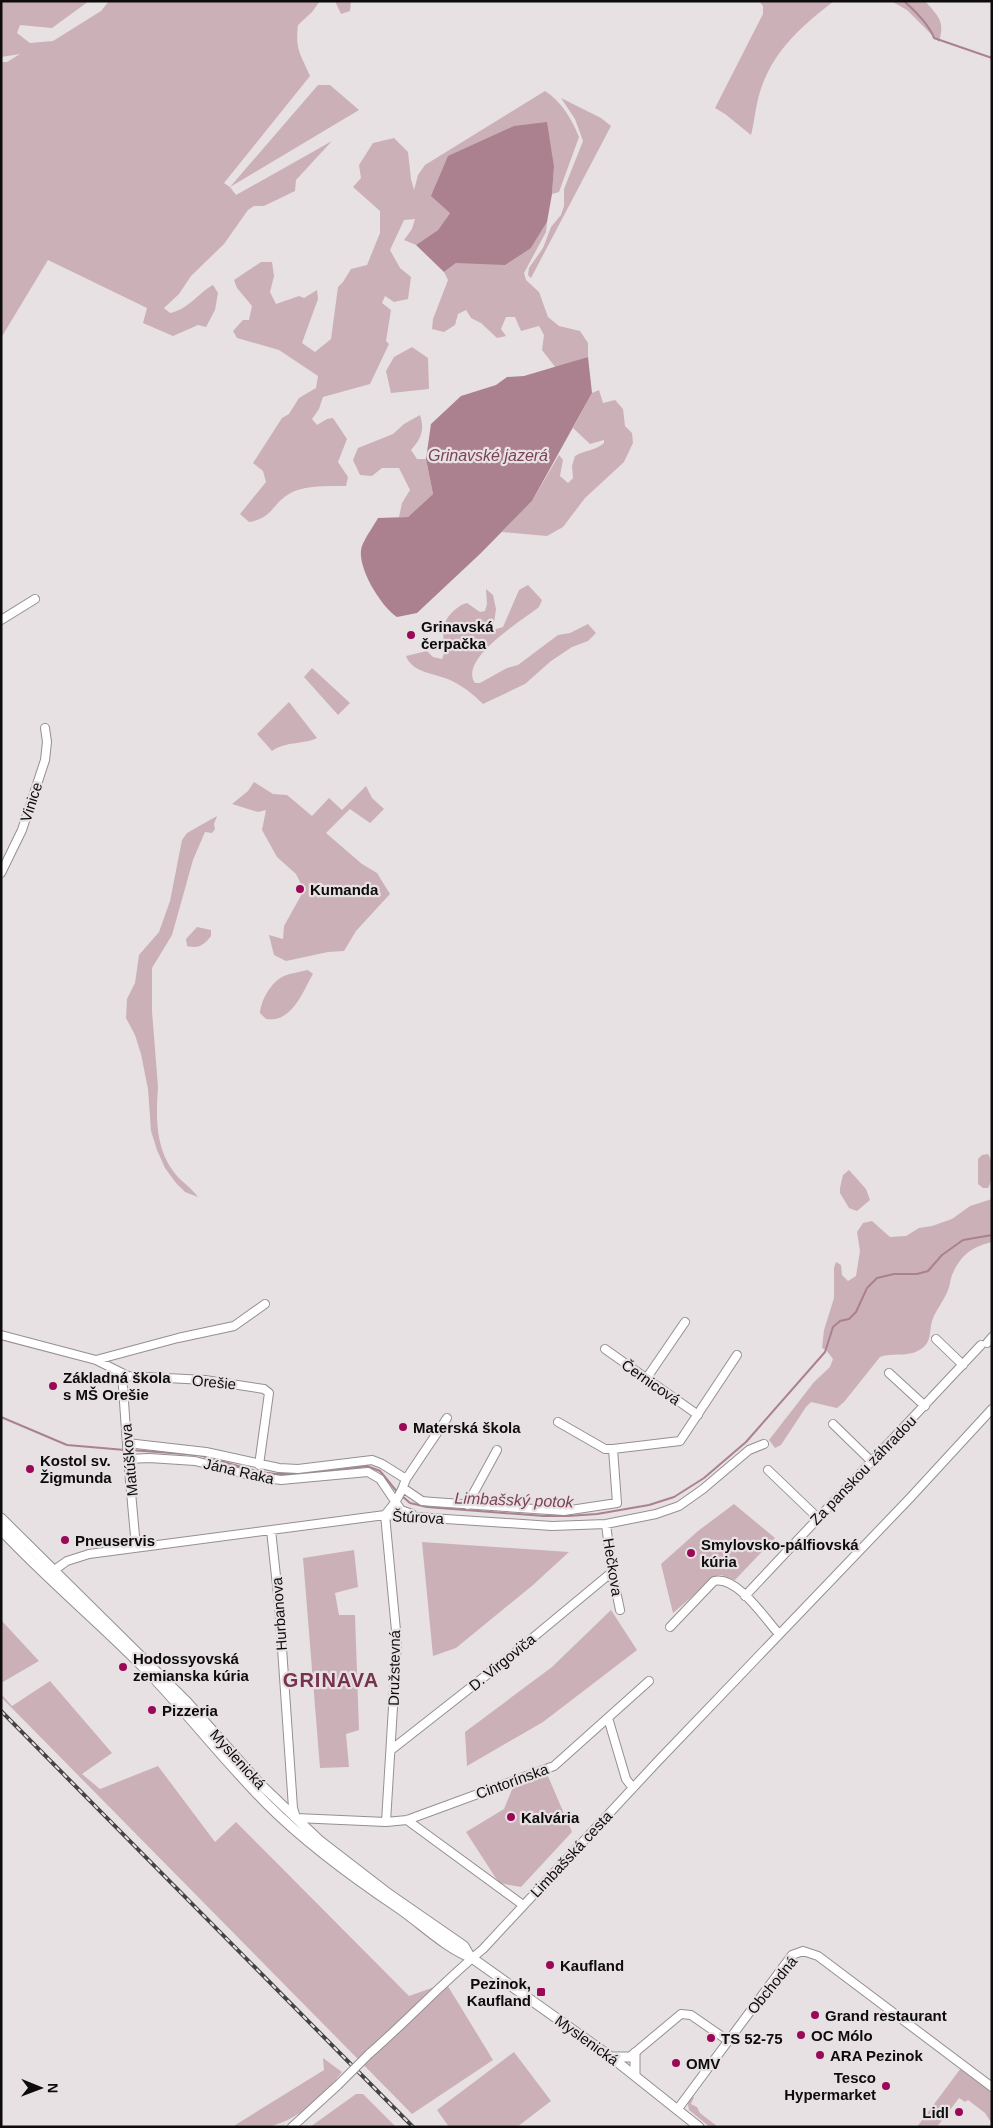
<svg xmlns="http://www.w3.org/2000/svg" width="993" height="2128" viewBox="0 0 993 2128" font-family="Arial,sans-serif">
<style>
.green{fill:#cbb0b8}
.water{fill:#ab818f}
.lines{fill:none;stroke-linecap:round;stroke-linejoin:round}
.stream{stroke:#ab818f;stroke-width:2}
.minor-casing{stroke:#958f91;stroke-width:10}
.major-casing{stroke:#958f91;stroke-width:11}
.minor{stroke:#fff;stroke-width:8}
.major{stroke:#fff;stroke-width:9}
.rail-casing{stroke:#454243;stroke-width:4}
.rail{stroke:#e7e1e3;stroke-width:2;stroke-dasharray:5.5;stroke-linecap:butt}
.minor-bridge-casing{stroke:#958f91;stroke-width:10;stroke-linecap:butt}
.minor-bridge{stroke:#fff;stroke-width:8}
.poi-dot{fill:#9b0857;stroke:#e7e1e3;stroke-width:2}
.labels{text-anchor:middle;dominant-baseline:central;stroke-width:4.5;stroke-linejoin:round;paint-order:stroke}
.poi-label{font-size:15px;font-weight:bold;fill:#0d0b0c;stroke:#e7e1e3;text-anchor:start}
.street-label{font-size:15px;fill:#0d0b0c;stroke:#e7e1e3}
.water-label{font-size:16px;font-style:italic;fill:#7c4258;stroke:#e7e1e3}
.district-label{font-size:20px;font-weight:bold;letter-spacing:1px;fill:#76324e;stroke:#e7e1e3}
</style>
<rect width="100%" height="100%" fill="#e7e1e3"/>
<path class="green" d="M1,1H89L52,28L20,25L17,33L30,43L53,41L101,11L109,1H320L312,12L298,25C295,51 301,54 310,76L224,183L230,187L318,85H330L359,110L230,187L236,195L332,141L296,180L295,191L264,206H254L248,210L224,244L191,276L179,294L164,308L170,313C189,309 197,294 213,285L218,293L215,310L206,327L198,325L173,336L143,323L147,308L48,260L1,338V62H7L20,54L1,57Z
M335,1H351L350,11L341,14Z
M759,1H834C803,25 776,48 762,86C756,101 755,119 751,135L725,114L715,108L763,14V6Z
M891,1H925C939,17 945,21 939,42L907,10Z
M545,91C561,101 572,119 579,137L559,192L552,194L554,167L450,213L438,230L416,245L404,240L412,229L415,219L404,220L390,250L400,268L411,277L408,299L394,302L385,296L382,303L391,310L386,341L389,344L370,384L323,397L319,409L312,419L317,425L327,419L333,418L347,439L338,462L348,477L346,486C330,486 302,485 289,494C271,505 273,518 249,522L240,514L266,482L263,471L253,463L282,418L289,414L299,398L316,388L318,376L279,350L237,338L233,331L243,320H249L252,306L237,288L234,280L261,262H272L274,276L270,292L276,304L299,296L304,298L317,290L318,299L302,343L315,352L331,339L338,287L343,282L351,269L367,265L380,233V211L353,187L361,178L359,165L373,143L394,138L408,152L411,179L414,190L418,175L425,165Z
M561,98L601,118L611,126L531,278L528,275L529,268L543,248L551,227L561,215L564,206V189L583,141L575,119Z
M547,222L546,232L524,273L526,280L539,292L548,317L559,326L580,331L588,343V357L556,368L542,350L544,335L539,326L521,331L515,317H506L501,329L506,336L497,338L481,323L471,318L466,310L458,314L455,325L444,332L432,329L433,319L448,280L444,272L456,263L531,248Z
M412,347L428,358L429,389L391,393L386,371L394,357Z
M599,390L603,403L615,400L623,409L625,426L632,433L633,443L624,462L585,498L563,527L547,536L502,532L532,501L559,455L563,460L560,476L568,483L573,478L572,466L575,456C585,450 595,451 604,443V440L590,444L573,428L592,393Z
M420,415C425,430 421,439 411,450L417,459H426L433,494L408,517H399L402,503L410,490L399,468H382L372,476L360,475L353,460L358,448L393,434L404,424Z
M528,585L542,600L539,607C523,620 458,659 475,683H480L507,668L518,665L558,635L570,633L588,624L596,633L588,641L572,647L551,661L525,684L483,704C473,694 464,687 452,681C436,673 413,674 406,656L427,651L433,657L442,659C447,648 443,643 443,632C442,620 457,605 467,603L480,612L485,611L487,604L486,589L493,595L496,609L493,630L503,627L519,590Z
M312,668L350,703L338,715L304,677Z
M289,702L317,738C302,745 286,741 272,751L257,734Z
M254,782L273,794L287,795L312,816L329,798L342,810L366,786L372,798L384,809L370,823L350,809L326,833L362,864L377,873L390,894L356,931L344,951L328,952L286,961L274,955L269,935L283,939L284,926L304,890L296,874L277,857L262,830L266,810L258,812L232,804L248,791Z
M217,816L214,824L215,829L212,833L205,832L193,860L172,935L152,968V1011L158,1087C156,1116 155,1146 173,1171C180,1181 191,1187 198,1197L185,1192L176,1183L165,1168L157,1150L151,1131L148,1089L141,1054L135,1035L126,1018L127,999L135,983L139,955L159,932L170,901L182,840L187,833Z
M197,927L211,930V936C204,945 199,949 187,946L186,939Z
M308,970L313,974C302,993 292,1023 266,1019L260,1013C261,1000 271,982 284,976C291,973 300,972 308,970Z
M982,1155L988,1154C993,1161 993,1181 988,1188H983L978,1184V1159Z
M849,1170L866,1189L870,1200L857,1211L849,1208L840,1193V1188L843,1175Z
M992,1199V1242C971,1247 961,1255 952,1275C950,1280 950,1286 948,1290C944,1301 935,1311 932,1321C929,1332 932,1342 921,1349C908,1358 893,1352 880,1357L844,1402L837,1408L811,1402L806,1407L781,1445L775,1448L769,1440L814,1382L830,1367L833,1359L826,1350L822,1348L824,1330L834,1298V1268L836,1262L841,1265L842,1275L848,1281L856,1276L860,1251L857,1232L863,1223L872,1221L890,1237L906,1236L919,1228L932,1226L952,1219L970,1206Z
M734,1504L775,1538L735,1580L721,1575L716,1576L673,1613L661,1564L698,1531Z
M422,1542L569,1552L533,1585L456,1648L433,1656Z
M354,1550L358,1587L335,1593L339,1615H355L359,1730L346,1734L349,1767L320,1768L303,1558Z
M611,1610L637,1650L543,1722L467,1766L465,1732L552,1667Z
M1,1620L39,1661L1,1683Z
M50,1681L112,1753L82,1774L100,1789L158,1766L215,1842L236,1822L409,1996L446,1983L493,2060L412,2114L1,1697V1694L12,1706Z
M547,1774L572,1832L521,1887L499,1883L466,1832L504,1809L513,1787Z
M514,2052L551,2101L517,2127H449L437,2110Z
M323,2058L342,2072C324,2095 300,2119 271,2126C259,2128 244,2127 232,2127L324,2070Z
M961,2068L987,2087L992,2093V2124L985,2113L968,2100L965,2102L959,2098L937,2127H917Z
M356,2094H363L396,2127H310Z
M690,2097H694L691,2104L697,2107L700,2113L718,2127H710L689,2110L687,2100Z"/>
<path class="water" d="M547,122L554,167L552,194L547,222L531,248L505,265L456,263L444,272L416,245L438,230L450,213L431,196L448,156L514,126Z
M588,357L592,393L532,501L481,553L417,613L397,617C381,607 355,565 362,546C366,536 373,527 378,518L408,517L433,494L426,459L431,424L461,396L496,385L507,377L524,376Z"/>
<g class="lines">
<path class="stream" d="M904,1C914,10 929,24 934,38L992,58
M1,1417L67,1445L125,1450
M130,1450L199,1455L259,1472L276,1474H307L367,1466L380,1471L398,1493
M402,1496L410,1503L427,1507L544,1516H568L597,1514L649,1505L674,1497L704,1478L746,1442L825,1352L833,1327L840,1321L849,1319L856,1312L867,1288L877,1278L894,1274H917L928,1271L942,1255L963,1240L992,1235"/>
<defs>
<path id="minor" d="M1,620L35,599
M1,873L22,830L45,760L47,742L45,728
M1,1335L96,1360L128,1376L205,1380L264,1389L269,1393L259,1465
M936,1339L963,1365
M987,1343L992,1337
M605,1349L698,1415
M96,1360L178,1338L234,1326L265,1304
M122,1373L128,1459L136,1547
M889,1373L925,1406
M646,1379L685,1322
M833,1424L871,1461
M127,1443L206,1452L279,1468L298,1469L372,1460L382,1464L406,1479
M613,1449L680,1441L737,1355
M128,1459L149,1458L195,1461L253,1476L281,1480L368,1472L380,1479L401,1510L412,1514
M768,1470L817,1517
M403,1488L422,1501L433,1502L564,1511L617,1503L613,1449H605L558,1422
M467,1505L497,1450
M385,1515L397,1641L386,1822
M385,1515C394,1505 402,1492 406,1479L447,1418
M606,1524L612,1572L620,1610
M271,1530L279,1604L293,1808L296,1818L386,1822L407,1820L554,1766L649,1681
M50,1573L67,1561L89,1554L385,1515L552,1526L606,1524L656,1514L679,1506L703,1489L749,1450L764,1444
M745,1596L981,1345
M670,1627L714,1581C737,1575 765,1619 779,1634
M608,1718L626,1779L633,1788
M391,1750L512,1655L612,1572
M407,1820L523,1905
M369,2054C408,2020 443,1982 483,1949L658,1761L910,1498L992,1409
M632,2055L681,2014L691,2015L727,2040
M677,2110L792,1955L803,1951L818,1956L992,2087
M292,2127L338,2085"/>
<path id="major" d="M1,1518L187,1702L259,1783L319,1840L389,1894L464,1946L471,1958
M1,1530C48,1580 100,1623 148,1672C189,1715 225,1762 267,1804C306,1843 351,1876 397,1907C422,1924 444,1947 472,1958L611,2057L699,2127
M635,2053V2075
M611,2057H630"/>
</defs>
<use href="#minor" class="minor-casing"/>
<use href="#major" class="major-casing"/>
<use href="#minor" class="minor"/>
<use href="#major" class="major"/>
<defs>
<path id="rail" d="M1,1711L413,2127"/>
</defs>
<use href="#rail" class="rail-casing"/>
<use href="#rail" class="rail"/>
<defs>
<path id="minor-bridge" d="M338,2085L369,2054"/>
</defs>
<use href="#minor-bridge" class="minor-bridge-casing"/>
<use href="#minor-bridge" class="minor-bridge"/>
</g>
<g class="poi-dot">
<circle cx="411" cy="635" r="5"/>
<circle cx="300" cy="889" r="5"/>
<circle cx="53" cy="1386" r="5"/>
<circle cx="403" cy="1427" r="5"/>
<circle cx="30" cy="1469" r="5"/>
<circle cx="65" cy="1540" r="5"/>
<circle cx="691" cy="1553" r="5"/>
<circle cx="123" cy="1667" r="5"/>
<circle cx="152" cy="1710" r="5"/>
<circle cx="511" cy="1817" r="5"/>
<circle cx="550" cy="1965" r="5"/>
<rect x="536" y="1987" width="10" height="10" rx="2.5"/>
<circle cx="815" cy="2015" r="5"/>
<circle cx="801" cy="2035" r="5"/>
<circle cx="711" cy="2038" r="5"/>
<circle cx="820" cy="2055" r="5"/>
<circle cx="676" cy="2063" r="5"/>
<circle cx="886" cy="2086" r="5"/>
<circle cx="959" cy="2112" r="5"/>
</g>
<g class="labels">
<g class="poi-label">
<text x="421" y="626">Grinavská<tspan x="421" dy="17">čerpačka</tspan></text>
<text x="310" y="889">Kumanda</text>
<text x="63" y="1377">Základná škola<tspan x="63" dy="17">s MŠ Orešie</tspan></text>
<text x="413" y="1427">Materská škola</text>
<text x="40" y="1460">Kostol sv.<tspan x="40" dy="17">Žigmunda</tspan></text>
<text x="75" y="1540">Pneuservis</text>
<text x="701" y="1544">Smylovsko-pálfiovská<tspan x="701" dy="17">kúria</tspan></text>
<text x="133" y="1658">Hodossyovská<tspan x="133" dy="17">zemianska kúria</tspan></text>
<text x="162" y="1710">Pizzeria</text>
<text x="521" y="1817">Kalvária</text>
<text x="560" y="1965">Kaufland</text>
<text x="531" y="1983" text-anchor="end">Pezinok,<tspan x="531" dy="17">Kaufland</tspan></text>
<text x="825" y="2015">Grand restaurant</text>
<text x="811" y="2035">OC Mólo</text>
<text x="721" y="2038">TS 52-75</text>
<text x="830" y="2055">ARA Pezinok</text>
<text x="686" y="2063">OMV</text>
<text x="876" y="2077" text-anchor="end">Tesco<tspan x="876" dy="17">Hypermarket</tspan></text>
<text x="949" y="2112" text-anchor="end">Lidl</text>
</g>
<g class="street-label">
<text transform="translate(31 802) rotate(-72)">Vinice</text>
<text transform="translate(214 1382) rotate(5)">Orešie</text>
<text transform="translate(651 1382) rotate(35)">Černicová</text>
<text transform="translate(129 1460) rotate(-95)">Matúškova</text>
<text transform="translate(863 1470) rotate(-46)">Za panskou záhradou</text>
<text transform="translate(239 1471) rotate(13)">Jána Raka</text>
<text transform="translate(418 1517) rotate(3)">Štúrova</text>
<text transform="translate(613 1567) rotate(81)">Hečkova</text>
<text transform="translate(279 1614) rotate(-94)">Hurbanova</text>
<text transform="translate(502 1662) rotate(-39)">D. Virgoviča</text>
<text transform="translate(394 1668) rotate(-89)">Družstevná</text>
<text transform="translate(238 1759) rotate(48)">Myslenická</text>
<text transform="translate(512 1781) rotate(-20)">Cintorínska</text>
<text transform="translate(571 1854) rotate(-47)">Limbašská cesta</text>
<text transform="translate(772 1985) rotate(-51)">Obchodná</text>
<text transform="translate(587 2040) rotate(36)">Myslenická</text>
</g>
<g class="water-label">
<text x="488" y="455">Grinavské jazerá</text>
<text transform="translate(514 1500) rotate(2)">Limbašský potok</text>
</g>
<g class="district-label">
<text x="331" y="1680">GRINAVA</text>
</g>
</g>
<rect width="993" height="2128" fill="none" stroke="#0d0b0c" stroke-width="5"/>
<g transform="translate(40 2088) rotate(91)" stroke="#e7e1e3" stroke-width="4" paint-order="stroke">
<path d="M0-4L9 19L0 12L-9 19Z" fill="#0d0b0c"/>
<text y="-8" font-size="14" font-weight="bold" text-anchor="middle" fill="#0d0b0c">N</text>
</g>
</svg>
